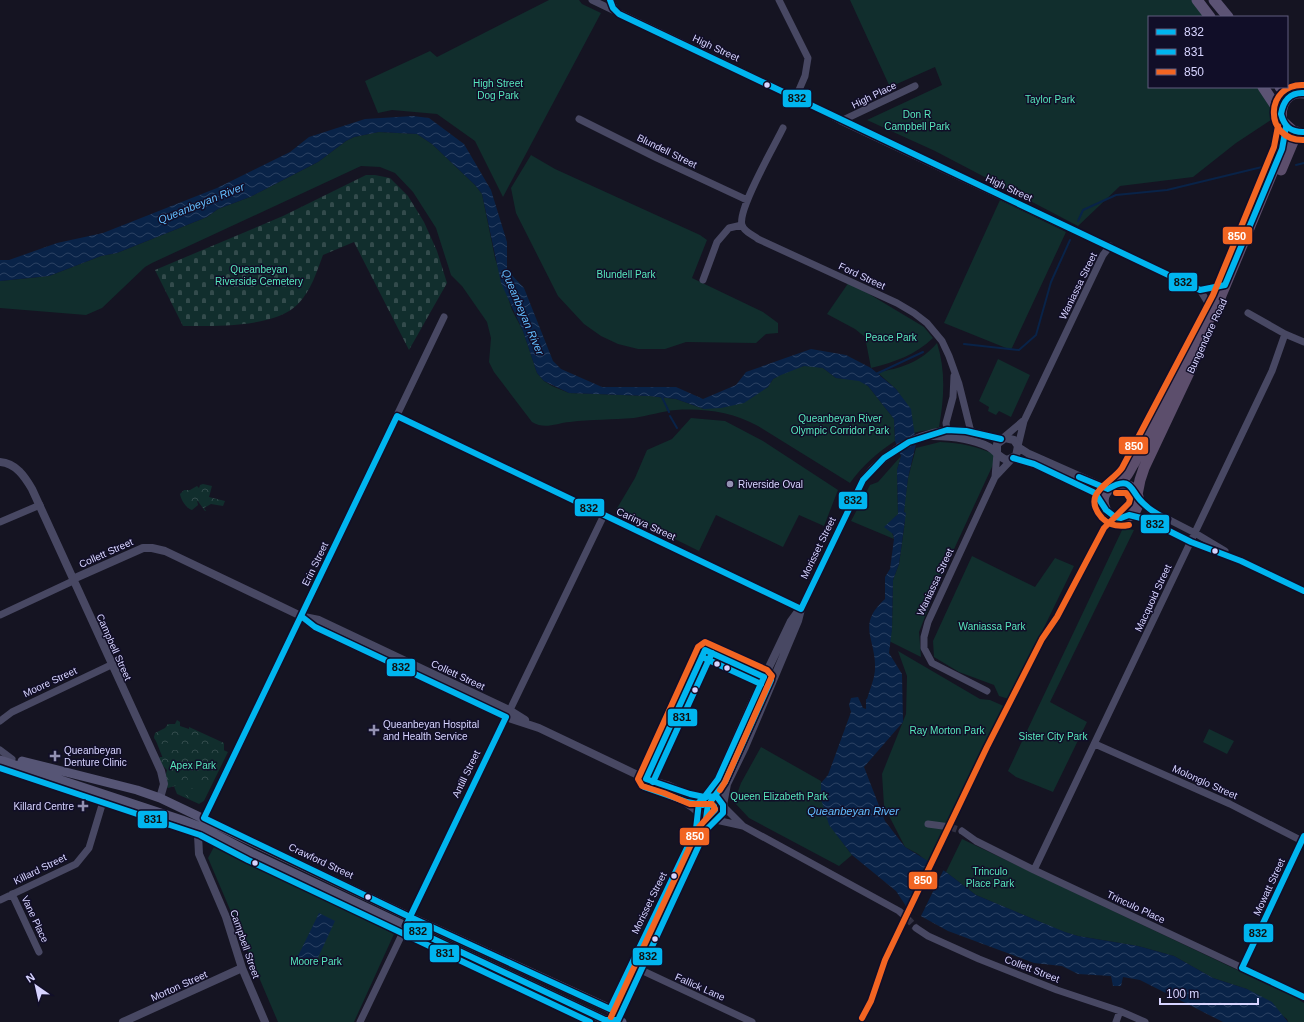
<svg xmlns="http://www.w3.org/2000/svg" width="1304" height="1022" viewBox="0 0 1304 1022" font-family="Helvetica,sans-serif">
<style>
.green{fill:#112e2d}
.forest{fill:url(#forest-crowns)}
.cemetery{fill:url(#cemetery-stones)}
.water{fill:url(#water-waves)}
.pier{fill:#151422}
.lines{fill:none;stroke-linecap:round;stroke-linejoin:round}
.stream{stroke:#092348;stroke-width:2}
.minor-tunnel{stroke:#323143;stroke-width:7;stroke-dasharray:7 3.5;stroke-linecap:butt}
.minor{stroke:#484863;stroke-width:7}
.tertiary{stroke:#484863;stroke-width:8}
.secondary{stroke:#565575;stroke-width:9}
.primary{stroke:#5c5374;stroke-width:11}
.trunk{stroke:#5c4e6c;stroke-width:11}
.bus-1-casing{stroke:#110e28;stroke-width:9}
.bus-2-casing{stroke:#110e28;stroke-width:9}
.bus-3-casing{stroke:#110e28;stroke-width:9}
.bus-1{stroke:#00b5ef;stroke-width:6}
.bus-2{stroke:#00b5ef;stroke-width:6}
.bus-3{stroke:#f26522;stroke-width:6}
.bus-dot{fill:#d7d4ff;stroke:#110e28;stroke-width:1.5}
.poi-dot{fill:#9391b2;stroke:#110e28;stroke-width:1.5}
.labels{text-anchor:middle;dominant-baseline:central;stroke-width:3;stroke-linejoin:round;paint-order:stroke}
.street-label{font-size:10px;fill:#d7d4ff;stroke:#110e28}
.park-label{font-size:10px;fill:#57e8bd;stroke:#110e28}
.poi-label{font-size:10px;fill:#d7d4ff;stroke:#110e28;text-anchor:start}
.water-label{font-size:11px;font-style:italic;fill:#62beff;stroke:#110e28}
.line-badge{stroke:#110e28;stroke-width:1.5}
.badge-label{font-size:11px;text-anchor:middle;font-weight:bold;fill:#fff}
.pale-badge-label{font-size:11px;text-anchor:middle;font-weight:bold;fill:#111}
</style>
<defs>
<pattern id="forest-crowns" width="20" height="18" patternUnits="userSpaceOnUse"><rect width="20" height="18" fill="#112e2d"/><path d="M2 6a3 3 0 1 1 6 0M12 15a3 3 0 1 1 6 0" fill="none" stroke="#334b4c"/></pattern>
<pattern id="cemetery-stones" width="16" height="16" patternUnits="userSpaceOnUse"><rect width="16" height="16" fill="#112e2d"/><path d="M2 7V4a2 2 0 0 1 4 0v3zM10 15v-3a2 2 0 0 1 4 0v3z" fill="#334b4c"/></pattern>
<pattern id="water-waves" width="16" height="10" patternUnits="userSpaceOnUse"><rect width="16" height="10" fill="#092348"/><path d="M0 5q4-4 8 0t8 0" fill="none" stroke="#2c4263"/></pattern>
</defs>
<rect width="100%" height="100%" fill="#151422"/>
<path class="green" d="M549,0H579L582,4L601,13L503,197L475,141L437,114L392,110L378,113L365,81L430,51L437,57Z
M850,0H1194L1207,17H1149V87H1262L1277,116L1236,143L1193,177L1120,186L1078,226L935,151L867,120L942,85L935,67L890,87Z
M379,132L417,134L432,144L475,185L482,194L495,258L512,310L523,331L537,373L544,381L552,386L569,393L649,396L676,399L704,409L759,392L768,387L773,379L791,369L804,366H812L823,368L836,378L859,380L868,386L894,419L895,441C877,453 863,465 850,483L758,426C733,412 703,408 676,410C662,411 648,416 634,418C613,420 591,419 570,422C556,423 545,430 532,422L494,372L489,362L491,338L487,322L462,286L451,275L436,228L413,192L395,173L380,167L361,166L152,263L145,267L102,308L86,315L0,308V281L49,276L101,256L117,253L207,217L218,209L250,197L318,162L346,141L354,137Z
M531,155L555,169L700,235L707,240L692,278L763,312L778,323V333L766,334L756,343L686,342L665,349H638L618,344L601,336L584,324L558,296L516,213L511,188Z
M1000,200L1066,232L1011,350L944,323Z
M849,282L924,327L933,338C915,355 895,362 871,368L865,337L855,329L827,314Z
M937,343C946,371 944,399 939,427C931,431 924,430 914,433L910,409L896,389L877,372C900,369 921,362 937,343Z
M998,359L1030,375L1011,417L999,411L996,415L988,411L989,407L979,401Z
M691,418L725,421L763,441L838,490L824,526L799,515L783,547L716,515L699,551L616,510L635,478L647,450L672,439Z
M940,442C961,443 978,446 997,456L937,586L919,632L921,657L889,641L892,629L893,580L899,564L905,521L904,507L908,478L916,448Z
M901,456L897,470L898,514L889,523L894,539L851,521L870,485L878,482Z
M1123,528L1134,530L1050,702L1087,722L1053,792L1016,777L1008,771Z
M972,556L1035,587L1055,558L1074,566L1009,699L999,696L994,685L959,672L934,657L933,641Z
M898,651L980,699L990,700L1006,707L932,865L918,854L905,847L884,806L882,774L906,714L907,676Z
M175,728L228,752L204,801L199,804L177,794L154,736Z
M1209,729L1234,741L1227,754L1203,742Z
M761,747L821,781C822,817 831,827 852,855L839,866L749,818L734,802L741,783Z
M962,839L1296,998L1304,1003V1022H1288L1287,1019L1247,989L1213,978L1174,956L1138,946L1078,936L1064,932L976,895L946,872Z
M215,845L394,934L354,1022H278L208,858Z"/>
<path class="forest" d="M203,484L212,486L209,497L225,501L223,506L211,504L204,508L206,511H205L197,500L198,505L192,510C186,508 181,500 180,494L184,490H190L197,486L199,488L200,485Z
M177,720L180,722V726L189,729V727L224,743V754L218,757C218,765 214,770 214,778L209,782L196,785L197,783L190,776L191,764L178,763V770C183,775 190,775 188,785L197,792L194,799L188,798L178,785L168,788L163,785L167,770L157,760L160,757H167L170,750H180L177,744L170,741L164,745H159L154,738L155,733L165,728L168,724H175Z"/>
<path class="cemetery" d="M366,175H375L390,178L408,196L424,222L437,251L447,283L409,350L354,242L323,255C317,271 311,291 298,304C275,328 215,326 183,326L155,270L283,216Z"/>
<path class="water" d="M413,116L429,118L464,144L491,190L507,242V270L524,288L553,361L561,369L602,387H676L703,399L736,385L746,372L811,349L846,355L871,368L896,389L911,409L916,444L908,478L904,512L906,513L899,564L893,580L892,629L889,653L902,674L903,722L864,767L885,821L905,847L946,872L976,895L1065,932L1078,936L1138,946L1174,956L1213,978L1247,989L1272,1002L1288,1022H1223L1140,980L1123,977L1121,986H1113L1111,976L1078,974L1062,966L1034,963L948,931L908,909L896,891L852,855L829,825L821,799V783L828,775L851,712L849,705L851,698L858,697L863,708L866,709V699H867C870,689 875,678 875,668C876,638 856,625 885,599V577L890,569L894,539L893,534L884,527L898,514L897,470L901,456L895,441L894,419L868,386L859,381L836,378L823,368L804,366L781,375L773,379L768,387L744,403L721,408L704,409L676,399L649,396L569,393L544,381L537,373L523,331L501,283L482,194L475,185L432,144L417,134L379,132L354,137L346,141L318,162L250,197L218,209L207,217L117,253L101,256L49,276L0,281V260H9L57,243L103,233L217,188L290,152L309,137L365,119Z
M319,913L335,921L316,962L317,963L316,966L296,957L299,954Z"/>
<path class="pier" d="M933,863L944,869L920,918L909,912Z"/>
<g class="lines">
<path class="stream" d="M1296,165L1304,163
M1078,221L1083,210L1116,195L1167,190L1262,167
M964,344L1019,350L1036,335L1051,282L1070,240
M876,374L923,352
M662,397L669,412
M670,416L677,428"/>
<path class="minor-tunnel" d="M950,827L962,831
M907,918L916,928"/>
<path class="minor" d="M592,0L807,103L841,121L1200,290L1225,285
M610,0L616,11
M779,0L808,58L805,76L796,97
M579,119L657,158L747,200
M841,121L915,86
M783,128C775,145 737,210 742,225C744,232 753,235 758,239L897,303L914,313L927,323L942,341L949,356L959,384L971,432
M703,280L717,242L729,228L742,225
M1200,290L1213,311
M1248,313L1285,334L1304,342
M397,416L801,609
M947,430L946,423L953,397L954,376
M1003,438L1023,421
M1018,446L1024,421L1103,255L1110,246
M995,477L1012,459
M1138,498L1150,510L1195,533L1225,551
M1129,515L1146,519L1191,542L1241,561L1304,591
M0,522L40,505
M0,615L73,581
M987,691L932,663L924,648V637L928,622L995,477L997,453
M0,721L12,712L111,665
M1095,744L1230,804L1304,842
M0,750L12,759
M724,807L742,825
M204,818L444,317
M716,820L743,826L899,911L907,918
M928,824L950,827
M962,831L976,841L1034,870L1304,997
M1034,870L1272,371L1285,334
M12,894L39,952
M0,900L76,864L89,848L105,795
M410,917L604,515
M916,928L928,936L979,959L1057,990L1120,1011L1145,1022
M1242,968L1304,836
M641,970L752,1022
M360,1022L406,926
M1116,1022L1120,1011"/>
<path class="tertiary" d="M933,436C951,436 973,439 989,447C996,451 999,458 1007,460L1016,456L1018,446L1014,440L1005,438L997,444V452
M1018,447L1029,454L1108,489
M1013,458L1034,464L1095,493L1104,505
M0,462C16,463 25,477 32,489L161,771L164,784L160,798
M73,579L143,548H152L165,551L301,616L315,627L506,717L539,728L646,779L667,785L692,796L704,797
M304,617L319,620L509,710L525,720
M651,783C667,793 685,799 698,812
M698 808a13 13 0 1 1 26 0a13 13 0 1 1-26 0Z
M705,796L718,779L750,707L791,621L799,610
M723,805L727,784L745,747L798,621L801,609L863,480C887,450 926,426 965,431C977,432 989,437 1001,439
M203,828L198,835L199,854L226,917L242,968L265,1022
M610,1009L696,829L699,813
M123,1022L242,968
M617,1022L706,830L714,821"/>
<path class="secondary" d="M0,760L182,820L203,828L251,853L605,1020H618L622,1022
M22,761L137,790L160,798L410,917L602,1005L610,1009L618,1020"/>
<path class="primary" d="M1197,0L1210,17
M1214,0L1228,17
M1263,87L1281,114
M1280,87L1291,95"/>
<path class="trunk" d="M1292,130L1282,121C1279,106 1287,90 1304,93
M1281,170L1297,132
M1114,485C1128,482 1143,491 1137,507C1132,522 1108,522 1104,506C1099,489 1117,486 1126,476C1129,473 1131,467 1134,463L1220,298L1282,149L1286,127
M1137,495L1140,480L1144,468L1194,362"/>
<defs>
<path id="bus-1" d="M610,0L613,8L619,14L1200,290L1225,285L1282,149L1286,127
M1303,132C1290,132 1284,126 1281,114C1283,101 1290,92 1304,93
M1013,458L1034,464L1095,493L1106,510L1115,517L1121,518L1129,515L1145,519L1191,542L1241,561L1304,591
M1079,477L1108,489C1133,474 1130,492 1143,503C1150,510 1158,515 1167,519
M301,616L315,627L506,717L410,917
M708,796L717,797L723,805V813L706,830L618,1020H605L406,926L410,917L610,1009L696,829L699,802Z
M704,797L690,794L646,779L705,650L764,677L718,779L705,796
M1304,836L1242,968L1304,997
M410,917L204,818L397,416L801,609L863,480L884,458L909,442L947,430L966,431L1001,439"/>
<path id="bus-2" d="M702,657L761,684
M0,768L179,828L200,835L248,860L590,1022
M653,782L712,653
M644,787L687,802L703,805
M711,801L725,782L771,680
M708,804L714,806L715,810L706,819Z"/>
<path id="bus-3" d="M1303,140C1263,140 1265,83 1304,85
M1129,525C1119,527 1110,526 1102,518C1080,493 1111,484 1122,468L1213,295L1274,147L1278,126
M611,1017L699,827L715,809L712,804H690L664,793L642,786L638,779L698,647L705,642L767,670L772,676L725,782L720,790
M862,1018L871,1001L885,960L987,747L1042,639L1057,617L1104,528L1129,503L1130,499L1126,493H1116"/>
</defs>
<use href="#bus-1" class="bus-1-casing"/>
<use href="#bus-2" class="bus-2-casing"/>
<use href="#bus-3" class="bus-3-casing"/>
<use href="#bus-1" class="bus-1"/>
<use href="#bus-2" class="bus-2"/>
<use href="#bus-3" class="bus-3"/>
</g>
<g class="bus-dot">
<circle cx="767" cy="85" r="3.5"/>
<circle cx="1215" cy="551" r="3.5"/>
<circle cx="717" cy="664" r="3.5"/>
<circle cx="727" cy="668" r="3.5"/>
<circle cx="695" cy="690" r="3.5"/>
<circle cx="255" cy="863" r="3.5"/>
<circle cx="674" cy="876" r="3.5"/>
<circle cx="368" cy="897" r="3.5"/>
<circle cx="655" cy="939" r="3.5"/>
</g>
<g class="poi-dot">
<circle cx="730" cy="484" r="4"/>
<path d="M372 724h4v4h4v4h-4v4h-4v-4h-4v-4h4z"/>
<path d="M53 750h4v4h4v4h-4v4h-4v-4h-4v-4h4z"/>
<path d="M81 800h4v4h4v4h-4v4h-4v-4h-4v-4h4z"/>
</g>
<g class="labels">
<g class="street-label">
<text transform="translate(716 48) rotate(25)">High Street</text>
<text transform="translate(874 95) rotate(-26)">High Place</text>
<text transform="translate(667 151) rotate(26)">Blundell Street</text>
<text transform="translate(1009 188) rotate(25)">High Street</text>
<text transform="translate(862 276) rotate(25)">Ford Street</text>
<text transform="translate(1078 286) rotate(-64)">Waniassa Street</text>
<text transform="translate(1207 336) rotate(-65)">Bungendore Road</text>
<text transform="translate(646 524) rotate(25)">Carinya Street</text>
<text transform="translate(818 548) rotate(-64)">Morisset Street</text>
<text transform="translate(106 553) rotate(-24)">Collett Street</text>
<text transform="translate(315 564) rotate(-64)">Erin Street</text>
<text transform="translate(935 582) rotate(-65)">Waniassa Street</text>
<text transform="translate(1153 598) rotate(-65)">Macquoid Street</text>
<text transform="translate(114 647) rotate(66)">Campbell Street</text>
<text transform="translate(458 675) rotate(25)">Collett Street</text>
<text transform="translate(50 682) rotate(-25)">Moore Street</text>
<text transform="translate(466 774) rotate(-64)">Antill Street</text>
<text transform="translate(1205 782) rotate(24)">Molonglo Street</text>
<text transform="translate(321 861) rotate(25)">Crawford Street</text>
<text transform="translate(40 869) rotate(-26)">Killard Street</text>
<text transform="translate(1269 887) rotate(-65)">Mowatt Street</text>
<text transform="translate(649 903) rotate(-64)">Morisset Street</text>
<text transform="translate(1136 907) rotate(25)">Trinculo Place</text>
<text transform="translate(35 919) rotate(65)">Vane Place</text>
<text transform="translate(245 944) rotate(71)">Campbell Street</text>
<text transform="translate(1032 969) rotate(21)">Collett Street</text>
<text transform="translate(179 986) rotate(-24)">Morton Street</text>
<text transform="translate(700 987) rotate(24)">Fallick Lane</text>
</g>
<g class="park-label">
<text x="498" y="83">High Street<tspan x="498" dy="12">Dog Park</tspan></text>
<text x="1050" y="99">Taylor Park</text>
<text x="917" y="114">Don R<tspan x="917" dy="12">Campbell Park</tspan></text>
<text x="259" y="269">Queanbeyan<tspan x="259" dy="12">Riverside Cemetery</tspan></text>
<text x="626" y="274">Blundell Park</text>
<text x="891" y="337">Peace Park</text>
<text x="840" y="418">Queanbeyan River<tspan x="840" dy="12">Olympic Corridor Park</tspan></text>
<text x="992" y="626">Waniassa Park</text>
<text x="947" y="730">Ray Morton Park</text>
<text x="1053" y="736">Sister City Park</text>
<text x="193" y="765">Apex Park</text>
<text x="779" y="796">Queen Elizabeth Park</text>
<text x="990" y="871">Trinculo<tspan x="990" dy="12">Place Park</tspan></text>
<text x="316" y="961">Moore Park</text>
</g>
<g class="poi-label">
<text x="738" y="484">Riverside Oval</text>
<text x="383" y="724">Queanbeyan Hospital<tspan x="383" dy="12">and Health Service</tspan></text>
<text x="64" y="750">Queanbeyan<tspan x="64" dy="12">Denture Clinic</tspan></text>
<text x="74" y="806" text-anchor="end">Killard Centre</text>
</g>
<g class="water-label">
<text transform="translate(201 203) rotate(-22)">Queanbeyan River</text>
<text transform="translate(523 312) rotate(67)">Queanbeyan River</text>
<text x="853" y="811">Queanbeyan River</text>
</g>
</g>
<g class="line-badge">
<rect x="782" y="89" width="30" height="19" rx="4" fill="#00b5ef"/>
<rect x="1222" y="226" width="31" height="19" rx="4" fill="#f26522"/>
<rect x="1168" y="272" width="30" height="20" rx="4" fill="#00b5ef"/>
<rect x="1118" y="436" width="31" height="19" rx="4" fill="#f26522"/>
<rect x="838" y="491" width="30" height="19" rx="4" fill="#00b5ef"/>
<rect x="574" y="498" width="31" height="19" rx="4" fill="#00b5ef"/>
<rect x="1140" y="514" width="30" height="20" rx="4" fill="#00b5ef"/>
<rect x="386" y="658" width="30" height="19" rx="4" fill="#00b5ef"/>
<rect x="667" y="708" width="31" height="19" rx="4" fill="#00b5ef"/>
<rect x="137" y="810" width="31" height="19" rx="4" fill="#00b5ef"/>
<rect x="679" y="827" width="31" height="19" rx="4" fill="#f26522"/>
<rect x="908" y="871" width="30" height="19" rx="4" fill="#f26522"/>
<rect x="403" y="922" width="30" height="19" rx="4" fill="#00b5ef"/>
<rect x="1243" y="923" width="31" height="20" rx="4" fill="#00b5ef"/>
<rect x="429" y="944" width="31" height="19" rx="4" fill="#00b5ef"/>
<rect x="632" y="947" width="31" height="19" rx="4" fill="#00b5ef"/>
</g>
<g class="badge-label">
<text x="1237" y="240">850</text>
<text x="1134" y="450">850</text>
<text x="695" y="840">850</text>
<text x="923" y="884">850</text>
</g>
<g class="pale-badge-label">
<text x="797" y="102">832</text>
<text x="1183" y="286">832</text>
<text x="853" y="504">832</text>
<text x="589" y="512">832</text>
<text x="1155" y="528">832</text>
<text x="401" y="671">832</text>
<text x="682" y="721">831</text>
<text x="153" y="823">831</text>
<text x="418" y="935">832</text>
<text x="1258" y="937">832</text>
<text x="445" y="957">831</text>
<text x="648" y="960">832</text>
</g>
<rect x="1148" y="16" width="140" height="72" fill="#110e28" stroke="#605d7e"/>
<rect x="1156" y="29" width="20" height="6" fill="#00b5ef" stroke="#605d7e"/>
<text x="1184" y="36" font-size="12" fill="#d7d4ff">832</text>
<rect x="1156" y="49" width="20" height="6" fill="#00b5ef" stroke="#605d7e"/>
<text x="1184" y="56" font-size="12" fill="#d7d4ff">831</text>
<rect x="1156" y="69" width="20" height="6" fill="#f26522" stroke="#605d7e"/>
<text x="1184" y="76" font-size="12" fill="#d7d4ff">850</text>
<g transform="translate(36 986) rotate(326)" stroke="#110e28" stroke-width="3" paint-order="stroke">
<path d="M0-3L7 15L0 10L-7 15Z" fill="#d7d4ff"/>
<text y="-6" font-size="11" font-weight="bold" text-anchor="middle" fill="#d7d4ff">N</text>
</g>
<path d="M1160 998v6h98v-6" fill="none" stroke="#d7d4ff" stroke-width="2"/>
<text x="1166" y="998" font-size="12" fill="#d7d4ff" stroke="#110e28" stroke-width="3" paint-order="stroke">100 m</text>
</svg>
